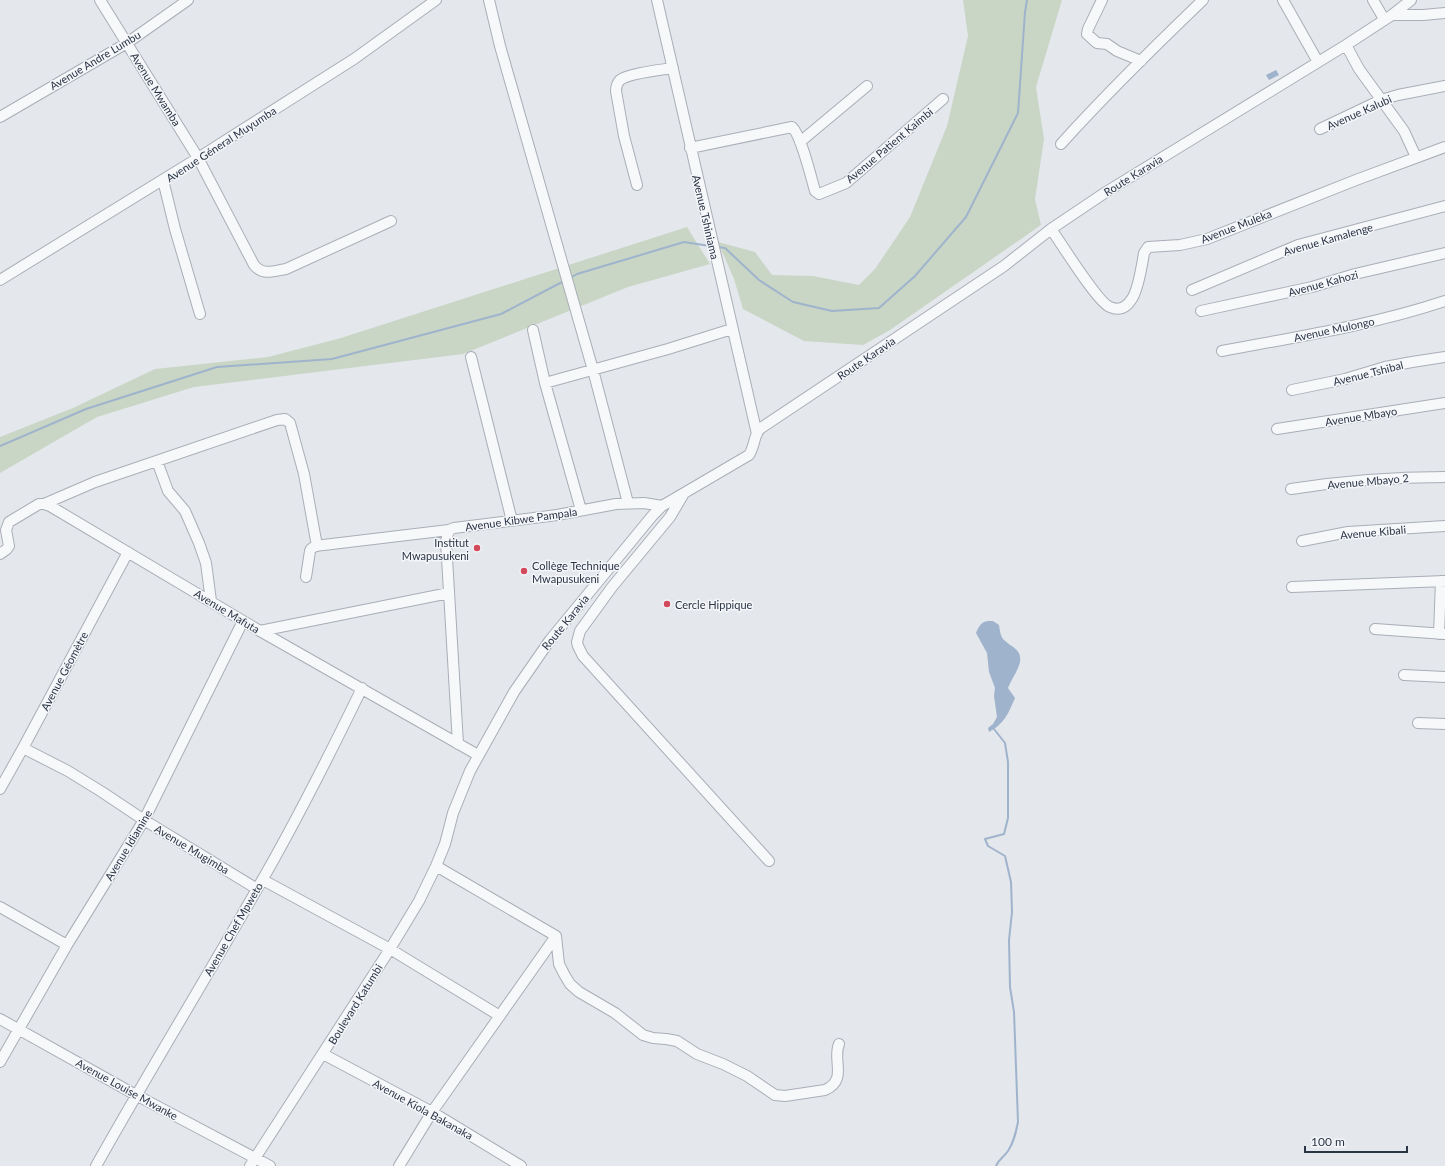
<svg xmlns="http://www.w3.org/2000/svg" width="1445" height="1166" viewBox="0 0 1445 1166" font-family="Lato,sans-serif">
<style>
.green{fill:#c9d6c5}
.water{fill:#9fb4cc}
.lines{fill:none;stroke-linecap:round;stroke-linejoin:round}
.stream{stroke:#9fb4cc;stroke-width:2}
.minor-casing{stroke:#a9aeb7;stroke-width:12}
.minor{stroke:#f7f8fa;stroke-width:10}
.poi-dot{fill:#d1495b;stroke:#f4f6f9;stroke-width:1.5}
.labels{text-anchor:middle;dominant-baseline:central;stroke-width:3;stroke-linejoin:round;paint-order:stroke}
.street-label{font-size:11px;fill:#2b3445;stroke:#f4f6f9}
.poi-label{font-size:11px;fill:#2b3445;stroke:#f4f6f9;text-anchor:start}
</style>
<rect width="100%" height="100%" fill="#e4e7ec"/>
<path class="green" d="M963,0H1062L1036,87L1044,139L1035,199L1041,225L890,330L863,345L804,341L743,309L734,279L718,242L755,252L772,275L813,276L859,285L875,269L910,217L947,126L968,36Z
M687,227L710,264L628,287L463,354L194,387L97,417L0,473V437L73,408L155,369L268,357L341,338Z"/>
<path class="water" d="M1276,70L1279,75L1269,80L1266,75Z
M988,621H993L999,625C1000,630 1000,636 1004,640C1011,647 1022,649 1020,662C1018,671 1011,680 1008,688L1015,698C1008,714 1005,723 989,732L988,728L993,724L997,717L994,696L995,688L989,672L987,653L976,633C979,626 981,622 988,621Z"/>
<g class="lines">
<path class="stream" d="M718,247L725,248L759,280L793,302L832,311L879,308L915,276L966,217L1018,113L1025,12L1027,0
M570,278L577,274L684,242L710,246
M0,446L86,409L217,367L332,359L501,314L564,281
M994,729L1005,743L1008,762V818L1004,834L985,839L988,846L1005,856L1011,882L1012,912L1009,940L1010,987L1014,1012L1018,1122C1016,1132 1014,1142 1008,1151C1004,1157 999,1159 996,1166"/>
<defs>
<path id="minor" d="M100,0L198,158L254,265C263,276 274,271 286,269L391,221
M489,0L500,46L593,370L628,503
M657,0L757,434
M1102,0L1088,29L1087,34L1097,43L1107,44L1117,51L1141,61
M1283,0L1318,62
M1373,0L1384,19
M1392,15H1423L1445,13
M1346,45L1359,69L1404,131L1416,157
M0,117L127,43L188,0
M1320,129L1381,100L1398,95L1445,86
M800,142L867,86
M1061,144C1106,94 1154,47 1203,0
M690,148L792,127C801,135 811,177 815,191L819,194L846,183L943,99
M163,180L175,229L200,314
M637,185L624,136L616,91C616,87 617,83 620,80C629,73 661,70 673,68
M1051,229C1061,243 1098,303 1110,307C1119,311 1126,308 1131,300C1138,292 1142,265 1144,253L1148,247L1180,245L1207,239L1356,180L1445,147
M0,280L198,158L354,59L436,0
M1192,290L1298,245L1445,206
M1201,311L1312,287L1355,274L1445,253
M533,330L545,383L581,510
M1222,351C1296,337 1373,325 1445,301
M471,357L512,521
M545,383L668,349L732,329
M1292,390L1345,379L1385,367L1412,362L1445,357
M1277,429L1445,403
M157,461L168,491L185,511L199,543L206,563L211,601
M1291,489C1342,481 1394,477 1445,477
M683,495L670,517L612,587L580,631L577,642L578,646L583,656L769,861
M44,504L95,482L277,420L285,419L290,423L304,474L317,546
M1302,541L1348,532L1445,526
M0,554L7,549L9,546L6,530L9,522L39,504H44L50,506L260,631L478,755
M306,577L310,551L311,549L315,546L449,530
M1292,587L1445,581
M1375,629L1445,634
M260,631L449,593
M1439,634L1441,581
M1404,675L1445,677
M1418,723L1445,724
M458,744L446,541L449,530L454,528L557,515L616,504L644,503L662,506
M23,748L68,771L102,792L144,820L257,889
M0,789L23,748L128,552
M436,866L556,936L559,964L564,974L570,984L579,992L615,1013L643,1035L653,1038L666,1039L677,1041L697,1054L723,1064L747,1076L775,1095L785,1096L825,1090C848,1080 832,1060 839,1044
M263,880L390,949L500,1016
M0,907L67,945
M0,1019L136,1095L270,1166
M323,1054L432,1112L521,1166
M0,1062L67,945L144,820L243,621
M96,1166C148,1073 204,982 257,889C295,824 329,756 362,688
M250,1166L390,949L419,901L436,866L445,844L453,813L470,771L514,692L550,640L653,515L662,506L749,455C755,446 754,433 761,428L1004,266L1051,229L1106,192L1346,45L1392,15L1411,0
M399,1166L432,1112L556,936"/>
</defs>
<use href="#minor" class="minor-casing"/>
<use href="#minor" class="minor"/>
</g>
<g class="poi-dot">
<circle cx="477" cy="548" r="4"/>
<circle cx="524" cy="571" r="4"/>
<circle cx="667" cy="604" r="4"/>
</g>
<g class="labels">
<g class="street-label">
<text transform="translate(95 60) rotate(-31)">Avenue Andre Lumbu</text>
<text transform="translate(156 89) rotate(58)">Avenue Mwamba</text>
<text transform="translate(1359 112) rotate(-24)">Avenue Kalubi</text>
<text transform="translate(221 144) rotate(-33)">Avenue Géneral Muyumba</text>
<text transform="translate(889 145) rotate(-40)">Avenue Patient Kaimbi</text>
<text transform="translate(1133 175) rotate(-32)">Route Karavia</text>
<text transform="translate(706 217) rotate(77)">Avenue Tshiniama</text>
<text transform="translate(1236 226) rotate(-21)">Avenue Muleka</text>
<text transform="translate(1328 239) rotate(-16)">Avenue Kamalenge</text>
<text transform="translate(1323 283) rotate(-15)">Avenue Kahozi</text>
<text transform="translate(1334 329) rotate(-12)">Avenue Mulongo</text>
<text transform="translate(866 358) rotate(-34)">Route Karavia</text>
<text transform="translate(1368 373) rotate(-14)">Avenue Tshibal</text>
<text transform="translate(1361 416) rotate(-9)">Avenue Mbayo</text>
<text transform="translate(1368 481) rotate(-5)">Avenue Mbayo 2</text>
<text transform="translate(521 519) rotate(-8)">Avenue Kibwe Pampala</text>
<text transform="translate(1373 532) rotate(-5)">Avenue Kibali</text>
<text transform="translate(227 611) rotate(31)">Avenue Mafuta</text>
<text transform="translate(565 622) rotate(-51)">Route Karavia</text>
<text transform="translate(64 671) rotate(-62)">Avenue Géomètre</text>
<text transform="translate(128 845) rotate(-59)">Avenue Idiamine</text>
<text transform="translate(192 849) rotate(31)">Avenue Mugimba</text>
<text transform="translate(233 929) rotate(-60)">Avenue Chef Mpweto</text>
<text transform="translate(355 1004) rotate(-58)">Boulevard Katumbi</text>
<text transform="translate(127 1089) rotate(29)">Avenue Louise Mwanke</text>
<text transform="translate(423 1109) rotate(29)">Avenue Kiola Bakanaka</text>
</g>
<g class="poi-label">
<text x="469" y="542" text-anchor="end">Institut<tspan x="469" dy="13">Mwapusukeni</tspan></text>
<text x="532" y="565">Collège Technique<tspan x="532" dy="13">Mwapusukeni</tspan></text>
<text x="675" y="604">Cercle Hippique</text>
</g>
</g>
<path d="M1305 1146v6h102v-6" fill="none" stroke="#2b3445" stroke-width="2"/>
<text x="1311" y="1146" font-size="12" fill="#2b3445" stroke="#f4f6f9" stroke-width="3" paint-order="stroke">100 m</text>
</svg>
